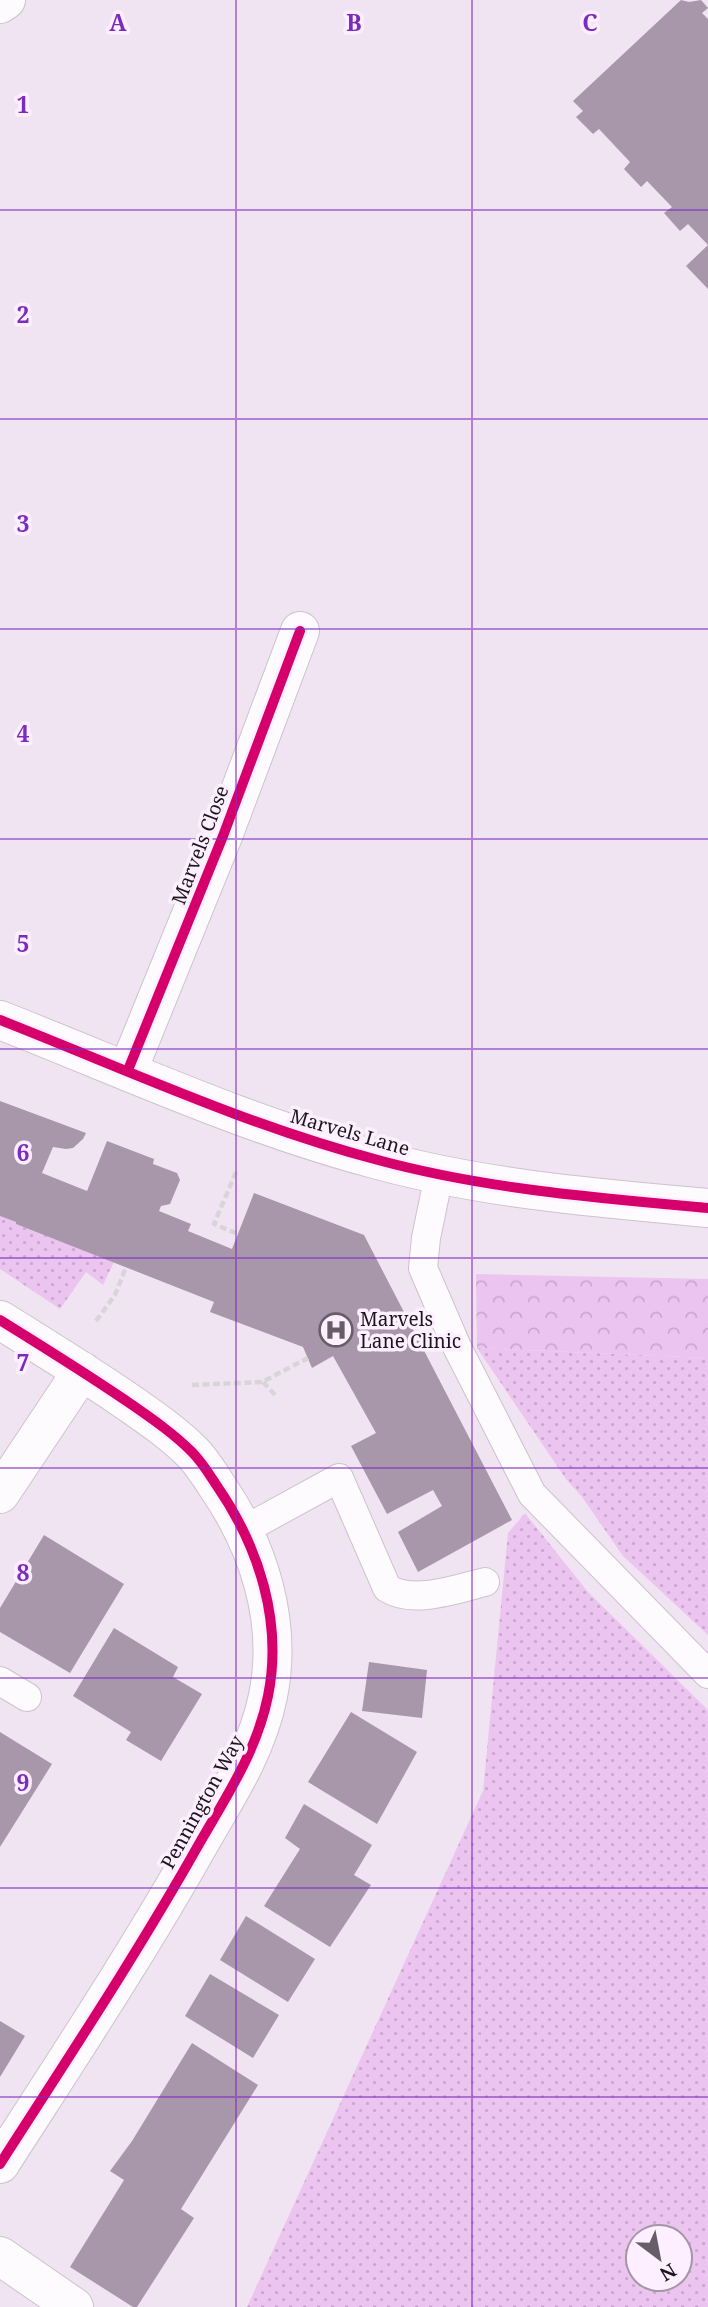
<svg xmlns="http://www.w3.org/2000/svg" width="708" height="2307" viewBox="0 0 708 2307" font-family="'Noto Serif',serif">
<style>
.grass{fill:url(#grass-dots);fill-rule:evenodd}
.forest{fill:url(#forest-crowns)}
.building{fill:#a896aa}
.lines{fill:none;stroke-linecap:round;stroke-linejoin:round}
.lane-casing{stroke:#cdc2ce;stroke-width:30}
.street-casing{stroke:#cdc2ce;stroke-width:40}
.secondary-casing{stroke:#cdc2ce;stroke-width:40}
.path{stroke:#d8d5d8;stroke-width:4.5;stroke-dasharray:7 3.5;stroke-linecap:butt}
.lane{stroke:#fdfbfd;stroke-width:28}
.street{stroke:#fdfbfd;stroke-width:38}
.secondary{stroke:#fdfbfd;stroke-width:38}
.cycleway-casing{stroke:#fdefff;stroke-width:15}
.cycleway{stroke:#d6006c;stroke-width:10}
.grid{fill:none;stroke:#7b2cbf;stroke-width:2;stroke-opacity:0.55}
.labels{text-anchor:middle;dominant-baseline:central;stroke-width:7;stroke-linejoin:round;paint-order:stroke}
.street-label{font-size:19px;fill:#1d141e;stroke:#fdefff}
.poi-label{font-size:19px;fill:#1d141e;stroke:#fdefff;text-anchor:start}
.grid-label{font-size:23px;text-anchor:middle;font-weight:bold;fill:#7b2cbf;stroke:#fdefff;stroke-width:7;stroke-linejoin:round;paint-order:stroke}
</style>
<defs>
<pattern id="grass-dots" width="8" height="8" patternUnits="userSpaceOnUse" patternTransform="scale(1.75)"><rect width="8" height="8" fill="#ecc4f0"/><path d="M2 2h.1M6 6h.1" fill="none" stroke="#caa8cd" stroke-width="1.8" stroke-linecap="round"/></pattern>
<pattern id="forest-crowns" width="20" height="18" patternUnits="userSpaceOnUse" patternTransform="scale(1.75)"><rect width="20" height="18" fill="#ecc4f0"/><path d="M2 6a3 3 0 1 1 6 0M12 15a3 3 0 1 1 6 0" fill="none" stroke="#caa8cd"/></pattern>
</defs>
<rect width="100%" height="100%" fill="#f1e4f2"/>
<path class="grass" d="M0,1216L16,1222V1224L114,1262L103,1285L86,1272L60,1309L0,1269Z
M477,1348L708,1358V1635L623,1556L582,1497L566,1479Z
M525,1513L588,1592L708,1710V2307H247L483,1791L508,1533ZM638,2237H680V2279H638Z"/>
<path class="forest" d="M476,1274L708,1279V1358L477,1348Z"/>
<path class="building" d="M681,0L689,2L701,0L708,8L702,13L708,19V289L686,266L708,245L688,224L680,231L664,213L672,207L647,181L641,187L624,169L630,162L599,129L593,134L576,117L583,111L573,101Z
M0,1101L86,1133L83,1139L73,1148L66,1149L53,1147L42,1173L87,1191L107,1141L154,1159L153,1164L177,1173L180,1180L170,1204L161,1206L159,1211L191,1224L188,1231L232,1249L254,1193L364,1235L512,1520L418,1572L398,1532L442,1506L433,1490L387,1514L351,1446L376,1433L333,1356L312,1368L303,1347L210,1312L214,1302L16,1224V1222L0,1216Z
M44,1535L124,1584L70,1673L0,1632V1608Z
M114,1628L178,1667L173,1677L202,1694L161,1761L126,1740L131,1732L73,1696Z
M369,1662L427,1670L422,1718L362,1711Z
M351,1712L417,1752L377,1824L308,1782Z
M0,1732L52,1764L0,1847Z
M304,1804L372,1845L354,1875L371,1885L330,1947L264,1906L300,1849L285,1838Z
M246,1916L315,1959L288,2002L220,1960Z
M210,1974L279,2015L253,2058L185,2016Z
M0,2021L25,2036L0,2077Z
M192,2043L258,2085L181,2209L194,2218L137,2307H133L70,2267L124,2180L110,2171L132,2141Z"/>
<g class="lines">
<defs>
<path id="lane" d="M439,1175L426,1238L423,1268L457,1347L532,1494L708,1674
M244,1530L339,1478L387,1588C413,1605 456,1589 485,1582
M0,1681L27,1697"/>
<path id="street" d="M0,4L6,0
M128,1070L223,836L300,631
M0,1320C42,1346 84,1372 125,1400C148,1416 172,1432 192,1452C202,1462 209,1474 217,1486C259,1547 283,1622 268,1696C257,1751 226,1797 199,1844C137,1954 68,2058 0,2164
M0,1494L82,1371
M0,2256L74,2307"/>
<path id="secondary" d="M0,1020C125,1069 248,1126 378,1160C485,1189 597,1198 708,1208"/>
</defs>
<use href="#lane" class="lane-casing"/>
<use href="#street" class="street-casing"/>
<use href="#secondary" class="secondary-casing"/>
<path class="path" d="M236,1172L214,1224L238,1234
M96,1321L115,1295L126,1267
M263,1382L277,1397
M192,1385L262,1382L308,1358"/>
<use href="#lane" class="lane"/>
<use href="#street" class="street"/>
<use href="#secondary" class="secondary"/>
<defs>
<path id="cycleway" d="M0,1020C125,1069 248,1126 378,1160C485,1189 597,1198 708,1208
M128,1070L223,836L300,631
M0,1320C42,1346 84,1372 125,1400C148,1416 172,1432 192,1452C202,1462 209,1474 217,1486C259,1547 283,1622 268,1696C257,1751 226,1797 199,1844C137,1954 68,2058 0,2164"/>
</defs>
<use href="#cycleway" class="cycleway-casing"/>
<use href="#cycleway" class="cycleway"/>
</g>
<path class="grid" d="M236,0V2307M472,0V2307M0,210H708M0,419H708M0,629H708M0,839H708M0,1049H708M0,1258H708M0,1468H708M0,1678H708M0,1888H708M0,2097H708"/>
<defs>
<symbol id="hospital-ring" viewBox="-11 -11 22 22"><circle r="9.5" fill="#fdefff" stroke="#675d68" stroke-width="1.5"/><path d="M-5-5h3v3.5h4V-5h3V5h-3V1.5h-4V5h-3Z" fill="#675d68"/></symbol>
</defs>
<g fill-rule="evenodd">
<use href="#hospital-ring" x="317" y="1311" width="38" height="38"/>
</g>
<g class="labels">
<g class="street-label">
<text transform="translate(200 845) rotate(-69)">Marvels Close</text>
<text transform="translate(350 1132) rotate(16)">Marvels Lane</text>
<text transform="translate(202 1802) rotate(-61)">Pennington Way</text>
</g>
<g class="poi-label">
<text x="360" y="1319">Marvels<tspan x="360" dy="22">Lane Clinic</tspan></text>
</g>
</g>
<g class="grid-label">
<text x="118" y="31">A</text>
<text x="354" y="31">B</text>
<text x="590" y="31">C</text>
<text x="23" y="113">1</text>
<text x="23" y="323">2</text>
<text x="23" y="532">3</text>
<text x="23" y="742">4</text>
<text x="23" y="952">5</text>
<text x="23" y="1161">6</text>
<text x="23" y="1371">7</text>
<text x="23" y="1581">8</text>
<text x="23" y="1791">9</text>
</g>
<g transform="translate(659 2258) rotate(148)"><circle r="33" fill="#fdefff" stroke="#a397a5" stroke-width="2"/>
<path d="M0-5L12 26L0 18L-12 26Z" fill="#675d68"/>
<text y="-10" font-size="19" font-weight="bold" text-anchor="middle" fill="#1d141e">N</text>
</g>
</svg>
